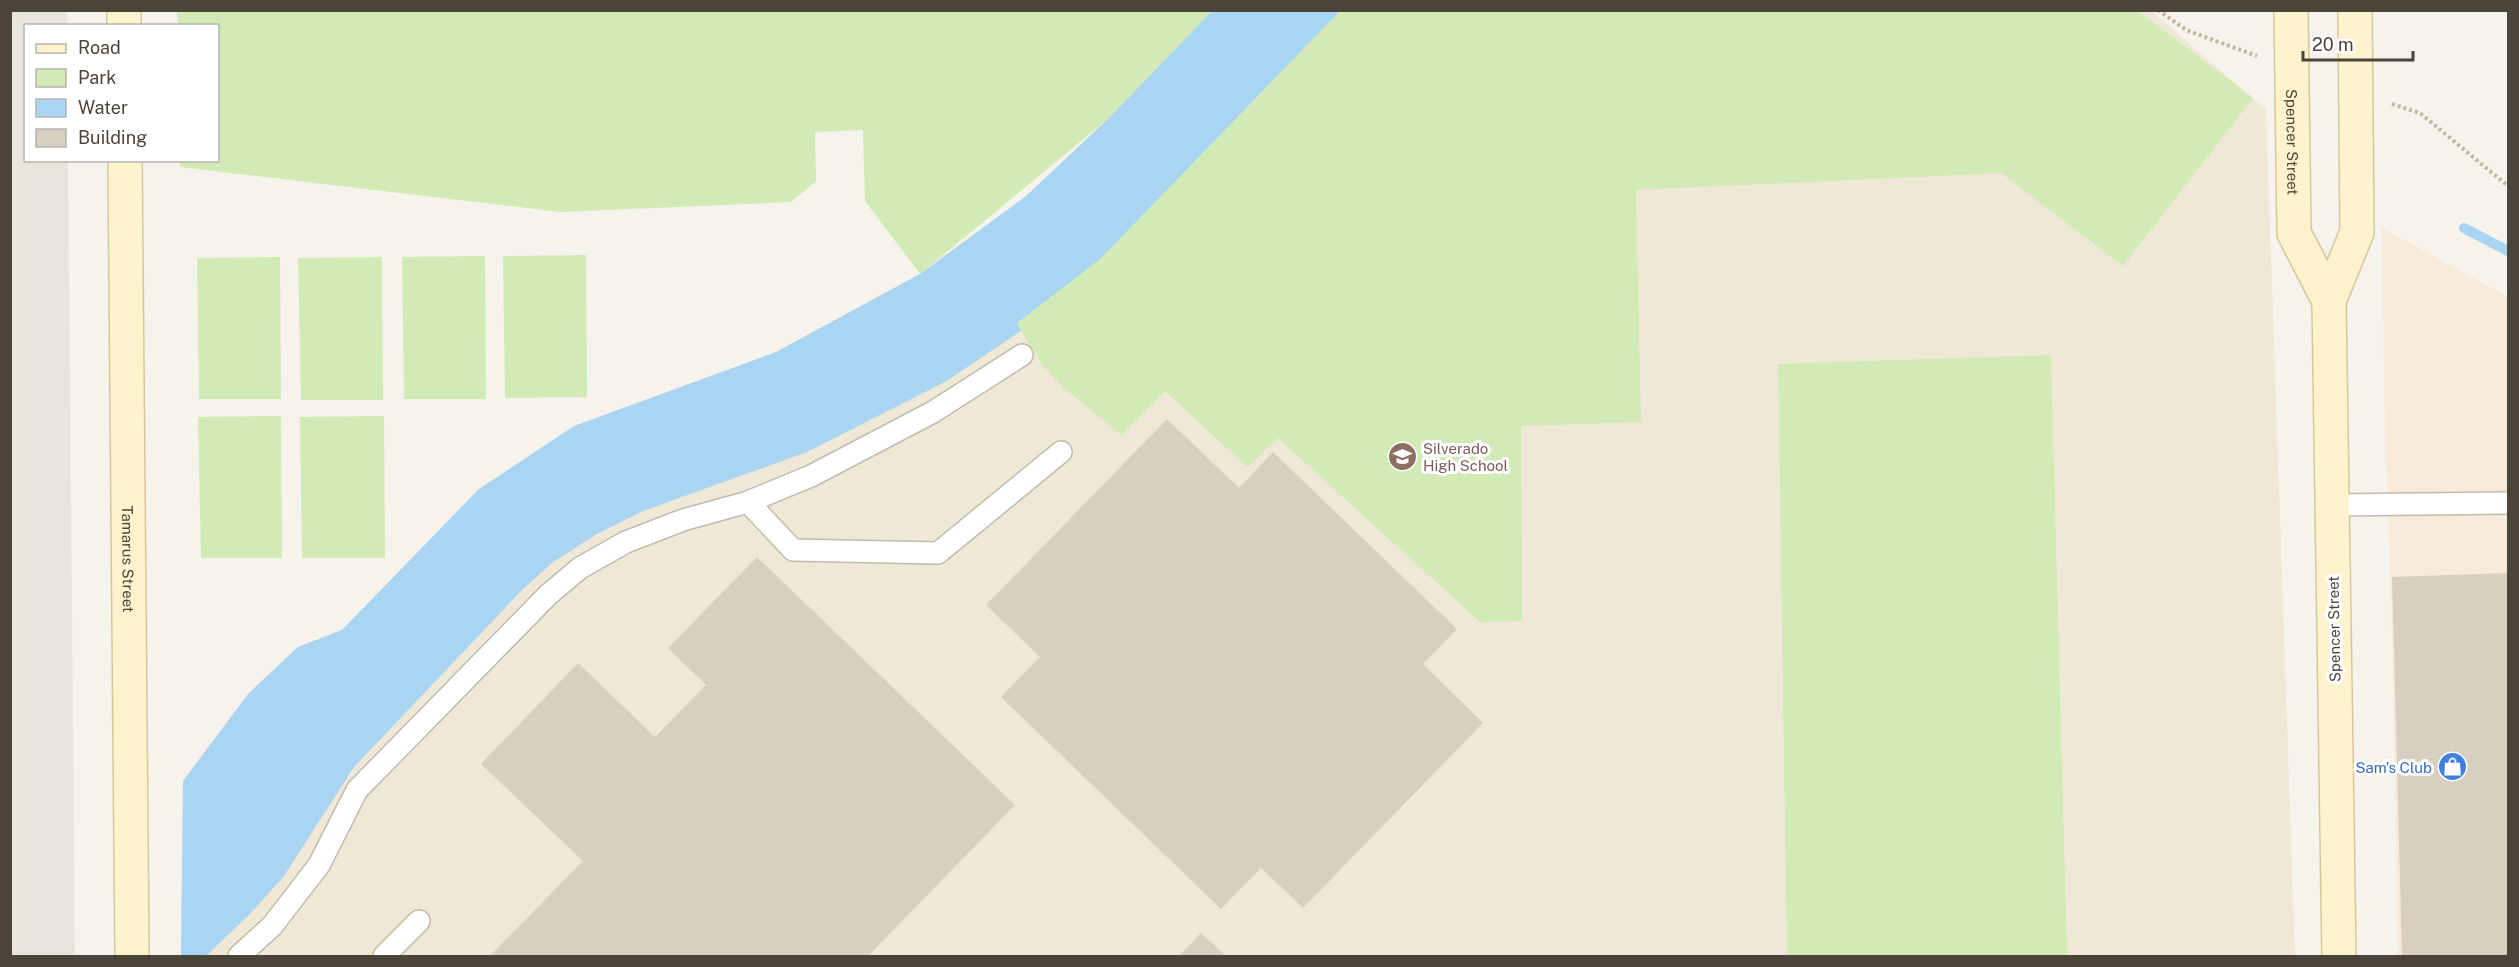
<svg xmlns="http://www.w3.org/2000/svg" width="2519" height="967" viewBox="0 0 2519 967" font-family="'Public Sans',sans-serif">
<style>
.residential{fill:#eae5da}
.commercial{fill:#f7ead8}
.education{fill:#efe8d6}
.green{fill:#d2eab5}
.water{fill:#a9d4f2}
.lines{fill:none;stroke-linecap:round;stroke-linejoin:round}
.stream{stroke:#a9d4f2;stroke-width:10}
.building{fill:#d8cfc1}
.lane-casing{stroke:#c2bbae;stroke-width:24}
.secondary-casing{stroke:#d6c79b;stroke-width:36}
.path{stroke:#c4b79f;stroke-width:4;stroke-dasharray:3 3;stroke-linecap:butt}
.lane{stroke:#fff;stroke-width:21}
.secondary{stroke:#fff3cd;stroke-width:33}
.labels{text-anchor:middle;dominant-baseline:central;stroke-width:6;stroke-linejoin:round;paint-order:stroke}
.street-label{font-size:15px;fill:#4b4439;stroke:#fff}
.education-label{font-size:15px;fill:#785e54;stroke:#fff;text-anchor:start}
.shop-label{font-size:15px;fill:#366cbe;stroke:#fff;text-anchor:end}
</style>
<rect width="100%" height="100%" fill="#f6f3ec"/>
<path class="residential" d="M10,11H67V25L26,26V160L68,161L75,956H11Z"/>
<path class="commercial" d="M2382,228L2508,297V956H2398L2391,579L2385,432Z"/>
<path class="education" d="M1212,11H2152L2266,110L2295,956H181L183,781L248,694L298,647L342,630L479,489L574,426L776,352L920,274L1026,196L1108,119Z"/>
<path class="green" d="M177,11H1212L1108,119L920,274L865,201L863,130L815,132L816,181L791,202L560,212L180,167V161L218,160V26L178,25Z
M1340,11H2138L2253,98L2123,266L2001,173L1636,190L1641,422L1521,426L1522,621L1480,622L1278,438L1247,467L1165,391L1121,435L1064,388L1044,367L1016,323L1100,258Z
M586,255L587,397L505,398L503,256Z
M485,256L486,399H404L402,257Z
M280,257L281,399H199L197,258Z
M382,257L383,400H301L298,258Z
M2051,355L2067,955L1787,956L1778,364Z
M281,416L282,558H201L198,417Z
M384,416L385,558H302L300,417Z"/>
<path class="water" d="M1212,11H1340L1100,259L1017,323L1021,331L945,382L807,452L643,511L595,535L552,563L522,590L354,767L284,876L249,915L206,956H181L183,781L248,694L298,647L342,630L479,489L574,426L776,352L920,274L1026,196L1108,119Z"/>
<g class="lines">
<path class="stream" d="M2464,228L2508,251"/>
</g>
<path class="building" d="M1167,419L1239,488L1273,452L1457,629L1423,664L1483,723L1303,908L1261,868L1221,909L1001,697L1040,657L986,605Z
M757,557L1015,805L868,956H490L583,861L481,764L578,663L655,737L706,685L668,648Z
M2508,573V956H2402L2392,577Z
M1201,933L1226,956H1179Z"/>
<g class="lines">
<defs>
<path id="lane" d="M748,502L793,550L938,553L1061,452
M2332,505L2508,503
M239,956L272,926L319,865L357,790L548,595L580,568L626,542L683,520L748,502L811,476L933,412L1022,355
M384,956L419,921"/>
<g id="secondary">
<path d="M124,10V26"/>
<path id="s1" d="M2291,10L2294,233L2329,301"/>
<path id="s2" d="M125,160L132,956"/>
<path d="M2339,956L2329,301L2357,232L2355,10"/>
</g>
</defs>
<use href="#lane" class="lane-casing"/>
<use href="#secondary" class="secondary-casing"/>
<path class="path" d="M2158,10L2186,30L2257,56
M2392,104L2420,113L2508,186"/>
<use href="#lane" class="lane"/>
<use href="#secondary" class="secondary"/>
</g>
<defs>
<symbol id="school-disc" viewBox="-11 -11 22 22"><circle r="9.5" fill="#8d6e63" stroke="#fff"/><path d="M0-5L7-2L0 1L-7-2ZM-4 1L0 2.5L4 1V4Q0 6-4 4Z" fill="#fff"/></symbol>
<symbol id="shop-disc" viewBox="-11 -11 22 22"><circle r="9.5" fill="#3f7fe0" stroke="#fff"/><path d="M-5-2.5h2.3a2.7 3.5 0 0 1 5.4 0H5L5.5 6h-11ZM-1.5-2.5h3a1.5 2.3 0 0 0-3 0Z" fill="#fff"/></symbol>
</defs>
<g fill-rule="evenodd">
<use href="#school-disc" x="1386" y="440" width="33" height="33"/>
<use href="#shop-disc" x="2436" y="750" width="33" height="33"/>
</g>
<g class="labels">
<g class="street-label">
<text stroke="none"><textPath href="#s1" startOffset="132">Spencer Street</textPath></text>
<text stroke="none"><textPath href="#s2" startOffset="399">Tamarus Street</textPath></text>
<text transform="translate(2334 629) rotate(-91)">Spencer Street</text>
</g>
<g class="education-label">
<text x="1423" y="448">Silverado<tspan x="1423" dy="17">High School</tspan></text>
</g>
<g class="shop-label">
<text x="2432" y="767">Sam's Club</text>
</g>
</g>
<rect width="2519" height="967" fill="none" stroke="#4b4439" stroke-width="24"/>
<rect x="24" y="24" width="195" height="138" fill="#ffffff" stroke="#b7b4b0" stroke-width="1.5"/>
<rect x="36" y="44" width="30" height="9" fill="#fff3cd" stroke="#b7b4b0" stroke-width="1.5"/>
<text x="78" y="54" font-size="18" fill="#4b4439">Road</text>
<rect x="36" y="69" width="30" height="18" fill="#d2eab5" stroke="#b7b4b0" stroke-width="1.5"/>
<text x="78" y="84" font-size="18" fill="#4b4439">Park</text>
<rect x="36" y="99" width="30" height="18" fill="#a9d4f2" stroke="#b7b4b0" stroke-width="1.5"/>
<text x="78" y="114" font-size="18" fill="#4b4439">Water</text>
<rect x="36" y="129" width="30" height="18" fill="#d8cfc1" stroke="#b7b4b0" stroke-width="1.5"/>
<text x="78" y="144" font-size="18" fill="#4b4439">Building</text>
<path d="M2303 51v9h110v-9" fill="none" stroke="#4b4439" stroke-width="3"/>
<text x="2312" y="51" font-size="18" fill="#4b4439" stroke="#ffffff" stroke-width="4.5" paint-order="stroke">20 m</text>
</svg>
